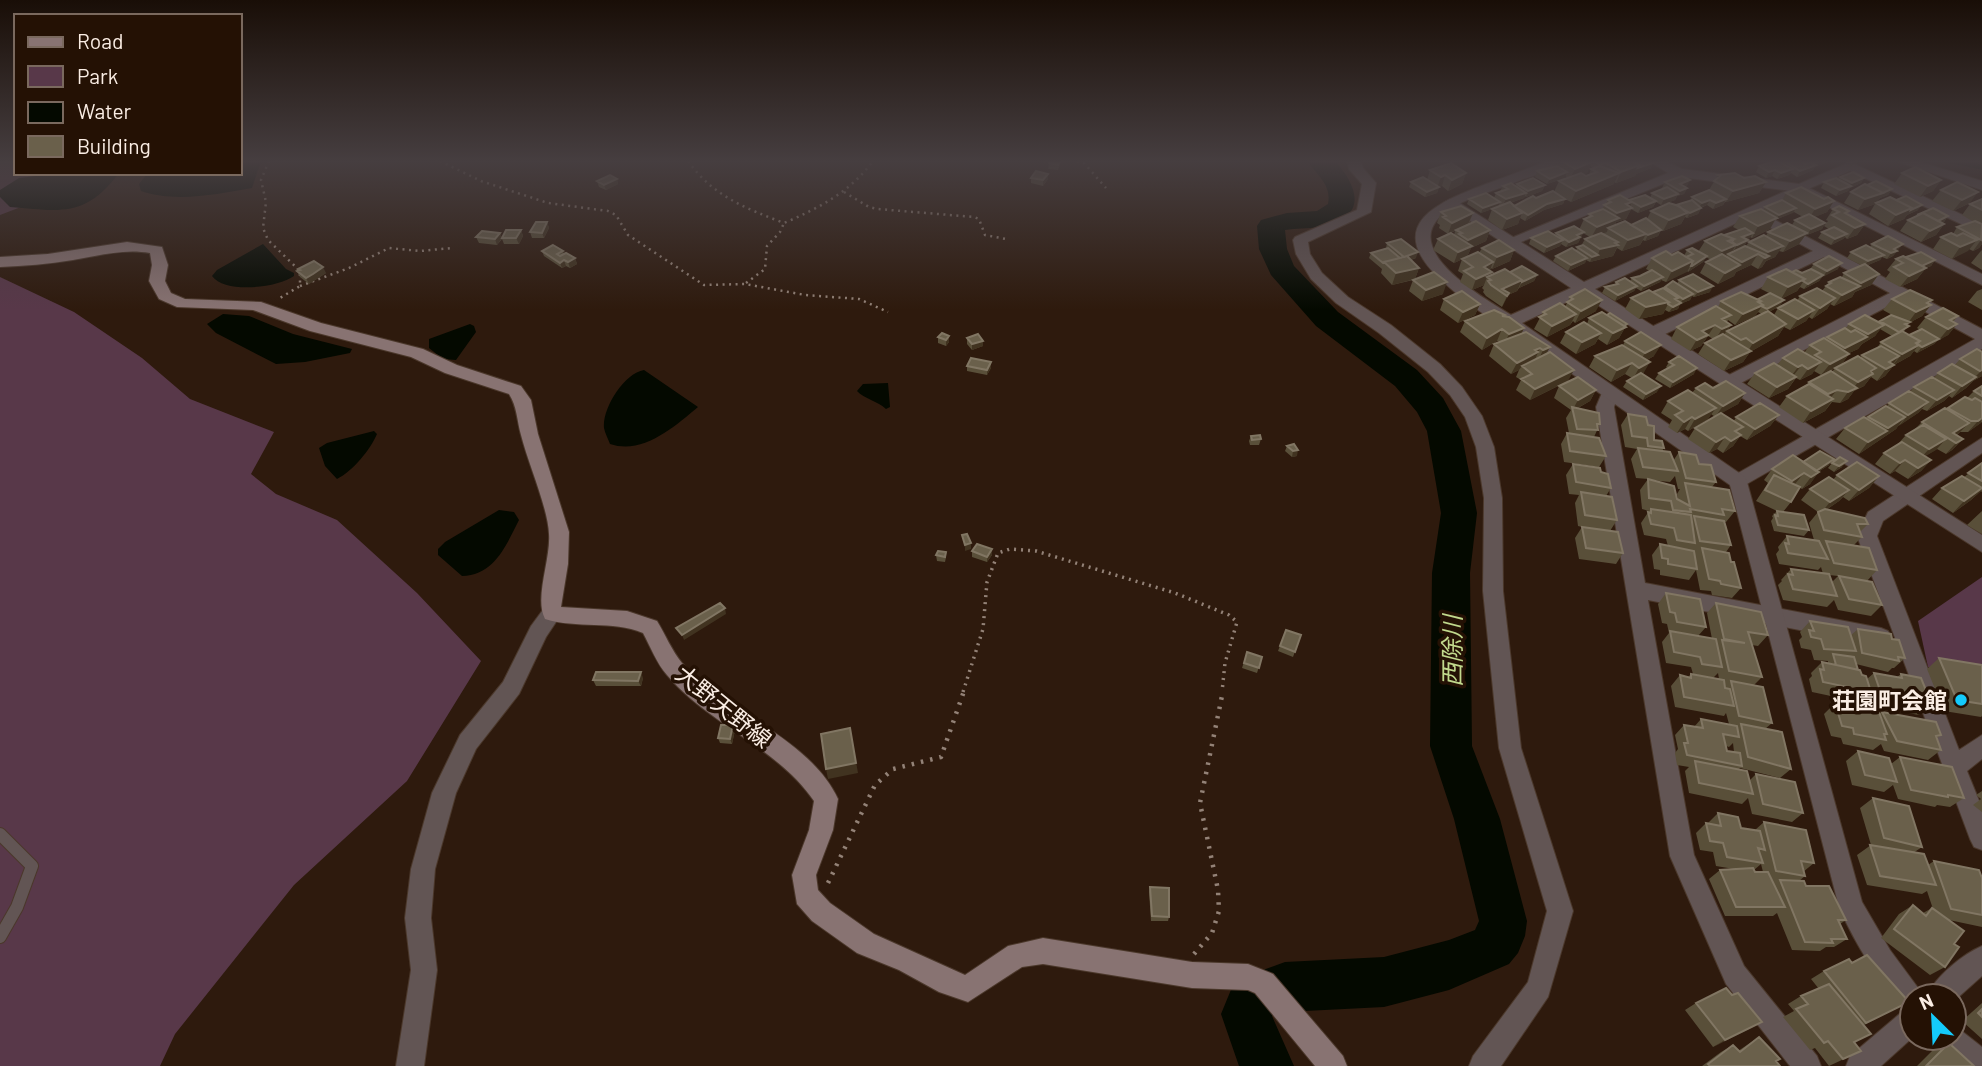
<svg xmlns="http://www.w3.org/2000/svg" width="1982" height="1066" viewBox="0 0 1982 1066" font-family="Barlow,'Noto Sans JP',sans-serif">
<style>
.green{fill:#583849}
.water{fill:#040900}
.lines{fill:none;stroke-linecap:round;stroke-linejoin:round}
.stream{stroke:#040900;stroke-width:5}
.river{fill:#040900;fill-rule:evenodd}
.service-casing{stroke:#4b382b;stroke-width:14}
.minor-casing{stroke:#4b382b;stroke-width:2}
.tertiary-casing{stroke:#4b382b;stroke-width:2}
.secondary-casing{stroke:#4b382b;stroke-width:2}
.path-far2{stroke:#938277;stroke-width:2.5;stroke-dasharray:2 4.5;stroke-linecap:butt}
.path-far1{stroke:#938277;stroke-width:3.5;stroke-dasharray:2 5;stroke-linecap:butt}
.path{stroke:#938277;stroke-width:4.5;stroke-dasharray:2.5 7;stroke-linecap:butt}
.service{stroke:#625554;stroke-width:12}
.minor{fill:#625554;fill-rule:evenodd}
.tertiary{fill:#625554;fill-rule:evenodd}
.secondary{fill:#887372;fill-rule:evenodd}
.wall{fill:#594f39;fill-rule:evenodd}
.shaded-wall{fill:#413320}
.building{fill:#6a604b;stroke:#817663;stroke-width:2}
.poi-dot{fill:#14cafb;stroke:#241104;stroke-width:2.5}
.labels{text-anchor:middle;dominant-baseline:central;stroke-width:7;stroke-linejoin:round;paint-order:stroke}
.poi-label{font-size:23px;font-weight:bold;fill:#faede4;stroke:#241104;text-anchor:end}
.street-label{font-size:23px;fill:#faede4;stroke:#241104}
.water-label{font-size:24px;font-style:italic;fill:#c1d98d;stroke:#241104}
</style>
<rect width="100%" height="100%" fill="#2e1a0d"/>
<path class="green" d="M0,161H16V173H110L0,215Z
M0,277L74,312L142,358L190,399L274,432L251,474L276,494L337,520L417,593L481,661L407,781L294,885L175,1034L160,1066H0Z
M1982,577V685L1978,675L1928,667L1918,621Z"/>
<path class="water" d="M240,161H261L252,188C217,194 176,203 141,191L139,184L148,173H240Z
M60,173H119C85,218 61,211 10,207L0,197V190L19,178Z
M263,244L286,269L294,273V276C277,288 225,294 212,276L217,270Z
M223,314L249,316L293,334L352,349L350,353L305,362L276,364L216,333L207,324Z
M470,324L474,326L476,332L456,360L443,359L429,348V339Z
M644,370L698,407C674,427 643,455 610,444C608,439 605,433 604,428C602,409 624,373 644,370Z
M888,383L890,407L886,409C878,401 864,399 857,391L863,384Z
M374,431L377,434C370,450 353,471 337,479L325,466L319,448L327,443Z
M499,510L514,512L519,520C506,545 495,575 462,576L438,555V549L445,542Z"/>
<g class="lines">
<path class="stream" d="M1951,161L1982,167"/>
<path class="river" d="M1307,161H1335C1362,191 1365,219 1319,227C1308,229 1296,228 1285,230L1287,249L1294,266L1338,312L1417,370L1443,398L1461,431L1477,513L1470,573L1472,746L1500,819L1527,921L1525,936L1518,953L1509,964L1449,990L1384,1007L1285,1012L1272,1016L1294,1066H1239L1221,1014L1235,980L1285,962L1384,957L1449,940L1475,930L1479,921L1454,819L1430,746L1432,573L1441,513L1427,431L1417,412L1395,386L1316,326L1271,275L1259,249L1257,226L1261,220L1287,213L1317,211L1328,204C1332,185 1317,175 1307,161Z"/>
<defs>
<path id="service" d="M0,834L32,866L17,907L0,937"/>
<path id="minor" d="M1347,161H1361L1363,168L1376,183L1371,212L1308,242L1310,254L1322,273L1348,297L1391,325L1440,364L1462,387L1482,416L1494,447L1502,498L1503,591L1521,748L1573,911L1548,997L1501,1066H1469L1473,1056L1528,982L1547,911L1499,748L1483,591L1484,498L1476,447L1465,417L1450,395L1428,372L1379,333L1336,303L1311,279L1296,254L1293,240L1295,237L1357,210L1362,184L1349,169Z
M1547,161H1566C1555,171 1535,175 1521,180C1500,189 1476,195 1455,206C1385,244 1484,298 1516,318L1518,322L1516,326L1510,327C1489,322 1455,293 1439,278C1383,224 1439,202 1486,184C1506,177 1527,169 1547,161Z
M1649,161H1666L1682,169L1799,184L1850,162L1982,224V234L1850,171L1801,192L1680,177L1516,244H1506L1504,241L1668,173Z
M1896,161H1917L1982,181V190Z
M1752,208L1982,329V349L1738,489L1731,487L1729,482L1731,477L1975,339L1902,299L1735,386H1723L1721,382L1723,378L1890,293L1824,257L1659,337H1647L1645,333L1647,329L1813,251L1747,215L1745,212Z
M1610,386L1619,392L1614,407L1645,583L1881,628L1888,631L1891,637L1888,643L1881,646L1648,600L1694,855L1744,966L1817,1056L1821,1066H1790L1726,984L1670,856L1596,407L1604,388Z
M1982,438V453L1883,521L1877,536L1959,750L1982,735V759L1967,771L1982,808V850L1974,847L1970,839L1857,536L1868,512Z
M552,605L559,607L562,613L546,637L519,694L476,749L456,793L435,869L431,918L437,970L424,1066H396L411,970L405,918L411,869L432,793L460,735L503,682L531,626L545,607Z
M1982,946V976L1954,1001V996H1927C1935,977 1963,954 1982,946Z
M1912,1007V1038L1881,1066H1846L1850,1056L1903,1011Z"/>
<path id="tertiary" d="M1801,184L1982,274V285L1801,193L1595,289L1982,535V552L1582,295L1522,323L1745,477L1747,482L1862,902L1890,950L1924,996H1912V1011C1887,1001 1850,933 1839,907L1730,485L1504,326L1502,322L1504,318L1571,288L1443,203L1450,199L1455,200L1584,282Z
M1954,1025L1982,1047V1066H1963L1942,1048L1939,1038H1954Z"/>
<path id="secondary" d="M127,242L162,247L168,265L165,281L171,293L185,299L261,302L321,323L423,349L457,365L521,386L531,400L538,434L569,532L568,564L561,607L627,611L657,621C665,634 672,651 682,663C725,712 810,738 838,799L833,830L816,875L818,890L830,903L874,934L965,975L1008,946L1043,938L1192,962L1248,964L1273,974L1343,1056L1347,1066H1315L1255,993L1248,990L1192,988L1043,964L1022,967L968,1002L939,992L899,970L857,953L812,921L797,904L792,875L809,830L814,801C777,747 709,725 667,675C657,664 650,646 643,633C612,620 577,629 545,619C534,598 551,559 549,534C548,508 528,463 521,435C517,421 517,406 509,394L445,373L411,357L310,331L253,310L177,307L159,299L149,281L152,265L150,253C124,248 98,256 73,260C48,264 24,266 0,267V257L48,254Z"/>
</defs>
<use href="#service" class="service-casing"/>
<use href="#minor" class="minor-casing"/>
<use href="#tertiary" class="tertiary-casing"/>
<use href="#secondary" class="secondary-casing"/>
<path class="path-far2" d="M269,161L261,180L266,202L263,228L268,240L300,271V286L280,298
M440,161L481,181L548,203L608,211L616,215L628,235L704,285L745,284L805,295L859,299L888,312
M688,161C713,196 745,208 784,223C819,208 850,192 873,161
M1043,161H1065
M1077,161L1084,163L1106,188
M844,192L869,207L878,209L974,217L979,219L985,235L1006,239
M746,283L765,269L767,246L780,232L784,223
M300,286L349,268L389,248L420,251L452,248"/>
<path class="path-far1" d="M963,692L983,629L987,582L998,553L1010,549L1036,551L1175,593L1229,615L1237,622L1225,663L1222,692"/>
<path class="path" d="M828,883L875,785L893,769L941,757L964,691
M1194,954L1212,933L1219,911L1218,890L1200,803L1223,691"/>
<use href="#service" class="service"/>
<use href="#minor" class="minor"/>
<use href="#tertiary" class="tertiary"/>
<use href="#secondary" class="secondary"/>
</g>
<path class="wall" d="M1556,161H1650L1651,168L1636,174L1635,176L1616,183L1614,182V184L1571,202L1565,199L1563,204L1544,210L1525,221L1520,218L1518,224L1502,230L1488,220L1492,209L1481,213L1467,204L1469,199L1494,198L1496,193L1500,191L1503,186H1516L1517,184L1545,185L1542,191L1526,197L1525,196L1524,198L1510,203L1514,206L1554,192L1559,181L1568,178L1565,176V178L1547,184L1535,177L1537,171L1553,167ZM1590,166L1593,168L1591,169L1589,175L1586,176L1584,174L1587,173Z
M1769,161H1802L1806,164L1808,163L1804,161H1830L1815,167L1813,170L1797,177L1791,173L1789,175L1777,179L1772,176L1766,178L1756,172L1759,166L1771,162Z
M1843,161H1859L1851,166Z
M1049,163L1060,165L1058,170L1048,169Z
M1430,170L1466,173L1462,184L1448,191L1442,186L1439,187L1437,193L1425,197L1409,187L1411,182L1427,180Z
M1902,173L1941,180L1933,191L1920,197L1894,184Z
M1718,175L1744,178L1766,182L1759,193L1726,202H1725L1723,205L1713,209L1707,205L1701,208L1698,214L1687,218L1685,217L1681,224L1663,231L1661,230L1658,236L1645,241L1643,240L1640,245L1622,251L1617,248L1613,256L1590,262L1586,260L1585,263L1568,271L1553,261L1556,256L1576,251L1577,247L1581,246L1585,239L1590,237L1583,233L1578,243L1566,247L1561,244L1560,246L1544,253L1529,244L1531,238L1555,235L1556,233L1579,230L1584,219L1587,218L1589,214L1602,209L1608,200L1629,201L1650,198L1652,193L1663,188H1662L1665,182L1687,186L1685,187L1687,188L1684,194L1677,196L1675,200L1661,205L1656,202L1653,207L1638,213L1631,209L1626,219L1616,222L1615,226L1631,225L1647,219L1651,211L1676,205L1690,201L1692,197L1709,190Z
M1840,177L1864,178L1861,183L1850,188L1848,191L1836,196L1821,188L1824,182L1839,179Z
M1031,178L1048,179L1043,186L1031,183Z
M617,179L618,184L606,190L599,187L597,181Z
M1892,189L1888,195L1880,198L1876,203L1918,210L1907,215L1904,219L1888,226L1869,214L1875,204L1858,210L1844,203L1851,192Z
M1941,190L1970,203L1953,211L1932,201Z
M1786,193L1834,201L1827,212L1814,217L1825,223L1822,229L1807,235L1806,234L1799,244L1783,252L1779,251L1775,257L1766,261L1762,267L1758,269L1751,265L1736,272L1734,276L1718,284L1700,273L1706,262L1711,260L1706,257L1703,262L1688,272L1687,271L1666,282L1661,280L1660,282L1641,291L1636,288L1634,291L1615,301L1602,293L1605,287L1615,284L1616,282L1630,281L1632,278L1640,276L1650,271L1646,269L1652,258L1672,255L1684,256L1687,250L1698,252L1705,241L1739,230L1733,227L1740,216L1763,210L1765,207L1782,200ZM1794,212L1803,217L1795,220L1792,225L1768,232L1766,236L1749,242L1746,246L1732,252L1733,250H1734L1744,246L1748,240H1747L1750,237L1752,238L1770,229L1775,220Z
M1982,199V244L1979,248L1973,251L1969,249L1952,259L1933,249L1941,237L1953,234L1957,227L1974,222L1962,215L1970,204Z
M1833,209L1849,211L1847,214L1865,224L1857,235L1847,239L1845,237L1843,239L1831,245L1818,238L1822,232L1829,229L1824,226L1828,221L1826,220Z
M1441,212L1473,213L1469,224L1490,230L1486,241L1471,248L1467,257L1454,263L1433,250L1438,239L1454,235L1455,231L1448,234L1439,228L1440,225L1437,223Z
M1948,216L1944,222L1942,223L1944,224L1936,235L1921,242L1900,231L1908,220Z
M547,222L549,228L544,238H532L530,232Z
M521,230L523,236L519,244H504L502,239L497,245L479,243L476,237L500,233L502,238Z
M1387,243L1416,258L1411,260L1419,268L1415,279L1443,294L1422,301L1409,291L1413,280L1392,285L1381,273L1382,269L1369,258L1371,253L1386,248Z
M1872,244L1899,250L1897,251L1893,256L1887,259L1882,257L1880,260L1868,265L1879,274L1871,285L1855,292L1852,297L1834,306L1830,304L1827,309L1812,319L1809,317L1806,321L1790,330L1784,327L1778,336L1750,352L1743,362L1724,371L1698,354L1705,343L1713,339L1708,336L1701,346L1690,351L1671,339L1677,327L1718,307L1721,301L1758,299L1769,293L1761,289L1768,277L1792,272L1802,273L1810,269L1814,264L1838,269L1823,276L1819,281L1804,289L1800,287L1797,291L1781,299L1780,306L1769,312L1774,315L1778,308L1797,301L1800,296L1822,291L1829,282L1842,277L1844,273L1861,265L1847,258L1851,252L1870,247ZM1758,312L1762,314L1727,331L1731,325L1727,322L1728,320L1735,325L1755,316Z
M1482,248L1514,250L1510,261L1492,269L1491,268L1490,270L1492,272L1490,276L1510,272L1537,275L1534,281L1519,288L1517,291L1508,295L1502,307L1486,296L1483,292L1484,290L1482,288L1484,285L1472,290L1460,282L1463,274L1458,271L1462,259L1479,253Z
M1982,250V270L1971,263L1980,252Z
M542,251H563L564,254L575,258L577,264L570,268L566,266L562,268L544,256Z
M1906,257L1935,260L1931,266L1926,268L1917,279L1900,287L1885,279L1890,272L1887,270L1896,259Z
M298,269L326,273L309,284L300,277L297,271H299Z
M1679,280L1710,292L1694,297L1692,296L1690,300L1680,304L1678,309L1669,312L1665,310L1663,314L1639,319L1625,309L1631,298L1664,289L1665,287L1677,284Z
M1982,289V310L1968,302L1977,291Z
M1570,297L1596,311L1575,323L1573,321L1570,325L1547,337L1534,329L1543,312L1565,307Z
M1444,299L1480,304L1475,315L1458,323L1440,310Z
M1892,299L1931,305L1922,316L1909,323L1907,325L1904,332L1909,335L1920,330L1917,328L1926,317L1958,316L1953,322L1957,324L1948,335L1938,340L1934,344L1917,353L1914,351L1910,356L1894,365L1885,376L1877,381L1871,377L1864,386L1854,391L1848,399L1840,403L1832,402L1825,411L1803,423L1779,407L1787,396L1806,386L1809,382L1832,372L1835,368L1840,366L1821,375L1814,371L1812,374L1800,380L1796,378L1788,389L1769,398L1747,384L1755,373L1777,365L1783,358L1804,353L1810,345L1825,339L1827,337L1845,329L1849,324L1879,322L1894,316L1883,310ZM1880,329L1892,336L1881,342L1877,348L1862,355L1860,358L1841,365L1849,354V353L1858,349L1862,344L1875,336Z
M1505,315V317L1524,328L1521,334L1550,347L1546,354L1568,381L1530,400L1516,390L1521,380L1516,377L1519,370L1511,374L1489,356L1494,344L1500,342L1497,341L1482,350L1460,332L1465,321Z
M1607,315L1627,324L1619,338L1607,345L1598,339L1595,344L1576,354L1560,343L1566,332L1587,324L1589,318Z
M938,337L949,342L946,346L938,343Z
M967,338L983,346L972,350L967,344Z
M1625,341L1654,356L1647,360L1643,374L1657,392L1643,400L1623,387L1627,381L1632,378L1625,374L1611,382L1589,367L1595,356L1623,345Z
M1977,349L1982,376L1973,381L1966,388L1952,398L1949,396L1944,401L1927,411L1922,409L1918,413L1898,426L1896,429L1859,454L1836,439L1845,428L1867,419L1887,406L1889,403L1910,392L1914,387L1934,378L1938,373L1955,365L1960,359Z
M1669,362L1694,374L1670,388L1655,379L1659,373L1667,368L1666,367Z
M967,366L991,368L987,375L967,371Z
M1559,386L1596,390L1590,401L1578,408L1600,424L1594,437L1606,456L1599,467L1564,462L1561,444L1567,433H1569L1566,418L1571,410L1554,398Z
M1982,386V422L1968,432H1960L1957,435L1963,439L1952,450L1946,454L1937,449L1925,456L1931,460L1921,471L1908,479L1895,471L1890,474L1875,464L1884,453L1897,445L1906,435L1915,429L1922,422L1967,398L1974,391Z
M1696,388H1713L1745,393L1738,404L1721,413L1734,421L1736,417L1779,415L1770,426L1747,440L1740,436L1733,446L1723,453L1717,449L1709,453L1688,439L1695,428L1715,417L1711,414L1708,419L1688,431L1685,429L1677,433L1668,427L1672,420L1661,413L1668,401L1692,393Z
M1628,414L1648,425L1654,440L1664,448L1662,451L1673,461L1679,452L1699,464L1716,482L1712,487L1735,511L1726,522H1725L1731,545L1726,552L1741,588L1732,598L1712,595L1711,591L1700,590L1696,570L1689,580L1660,575V570L1654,569L1652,555L1660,544L1668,546L1666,539L1644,535L1641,523L1649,511L1642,509L1640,490L1648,479L1636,478L1631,459L1637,449L1625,447L1621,425ZM1675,476L1678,489H1680L1677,494L1678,499L1650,480L1670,482Z
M1251,436L1261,439L1259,445H1250L1249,441Z
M1294,444L1297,456L1292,457L1285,451L1287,446Z
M1803,462L1829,465L1818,472L1810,484L1802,489L1795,484L1794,485L1791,502L1783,512L1809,530L1804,536L1774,531L1771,521L1773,518L1772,516L1777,511L1756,501L1768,483L1764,480L1772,469Z
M1832,463L1842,467L1834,472L1828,468Z
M1982,463V492L1981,491L1971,500L1953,513L1932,499L1942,488L1964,477Z
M1573,464L1601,472L1611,488L1606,496L1617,520L1610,531L1623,553L1616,564L1579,559L1575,538L1582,527L1578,526L1575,503L1579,495L1569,494L1566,475Z
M1837,475L1879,476L1869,488L1849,501L1843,497L1839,501L1826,510L1868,524L1860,532L1862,537L1854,545L1877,570L1867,581L1882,605L1871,616L1838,610L1834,600L1827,607L1783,600L1778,585L1782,581L1781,580L1791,569L1823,574L1821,567L1818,570L1779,564L1776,554L1779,550L1778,547L1787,536L1814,540L1809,523L1818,512L1801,500L1810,489L1833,480ZM1829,575L1838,576L1832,582Z
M1982,511V534L1967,525Z
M972,551L992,555L987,562L972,557Z
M946,552V557L945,562L937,561L936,555Z
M1666,593L1706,627L1698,636L1712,639L1707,613L1716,603L1768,635L1758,646L1752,645L1762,677L1753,686L1772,723L1765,729L1791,769L1780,778L1740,768L1739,769L1750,780L1756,774L1803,813L1792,822L1752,814L1748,798L1742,804L1689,793L1685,771L1689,767L1677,765L1675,753L1678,749L1675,735L1684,725L1694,727L1701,719L1729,724L1726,713L1724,716L1675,707L1671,686L1680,675L1688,677L1691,674L1719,679L1718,673L1713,678L1693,674L1691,667L1666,663L1662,642L1669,633L1667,624L1662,623L1658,604ZM1733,743L1734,752L1727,751L1726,746L1729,747Z
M1810,621L1850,636L1858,629L1892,639L1905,658L1894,668H1892L1888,672L1856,664L1858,670L1867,679L1874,673L1897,677L1901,674L1932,705L1919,715L1870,706L1867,696L1859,702L1812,692L1809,679L1812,676L1811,673L1822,662L1828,663V661L1814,660L1811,650L1801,648L1799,640L1802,637L1800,632Z
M1286,630L1301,635L1293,657L1278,651Z
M1247,652L1262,657L1257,673L1242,668Z
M1939,658L1982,665V716L1981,717L1944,711L1927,669Z
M643,678L641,686H596L593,680Z
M1835,703L1880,713L1882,712L1941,735L1937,738L1941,750L1928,760L1884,751L1881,744L1873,750L1843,744L1841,738L1831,736L1824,714Z
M735,730L732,744L720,743L718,738Z
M1858,751L1891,764L1900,757L1964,798L1950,807L1937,805L1935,807L1898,799L1893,785L1884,792L1852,785L1846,761Z
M1982,791V812L1973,805L1981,799L1976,795Z
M1873,798L1922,847L1913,853L1928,865L1934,861L1982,878V927L1949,920L1954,944L1945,967L1930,975L1881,938L1899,914L1913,905L1923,913L1932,908L1933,909L1927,891L1922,894L1867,885L1857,855L1871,845L1860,808Z
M1718,813L1741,828L1755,830L1764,822L1814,863L1803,872L1805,876L1799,881L1806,886L1846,920L1840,924L1847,939L1834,947H1826L1820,951L1792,950L1777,913L1773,916H1725L1709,879L1720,870L1734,869L1716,866L1713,852L1700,850L1696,833L1706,823H1708ZM1761,864L1763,872H1755L1754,870Z
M1150,887L1169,917L1168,921H1151L1149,892Z
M1852,963L1909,1002L1864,1025L1854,1042L1861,1051L1829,1066L1815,1048L1810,1050L1783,1017L1794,1011L1788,1004L1801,996L1819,989L1811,979L1824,971Z
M1732,995L1762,1022L1713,1047L1685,1010L1696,1003Z
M1982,1003V1039L1962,1021Z
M1759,1037L1780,1066H1702L1721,1052L1733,1045L1738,1051Z
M1949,1043L1974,1066H1917L1933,1050Z"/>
<path class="shaded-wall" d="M1588,161H1592V162L1587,173L1570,179L1575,169Z
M1821,161H1830L1816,167Z
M1854,161H1859L1851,166Z
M1653,163L1651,168L1636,174L1635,176L1616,183L1621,172L1640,165Z
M1816,165L1813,170L1797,177L1800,171Z
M1793,169L1789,175L1777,179L1781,173Z
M1775,170L1772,176L1766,178L1769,172Z
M1567,172L1565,178L1547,184L1550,179Z
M1466,173L1462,184L1448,191L1452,180Z
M1619,173L1614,184L1571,202L1576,191Z
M1048,174V179L1043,186V180Z
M1445,175L1442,186L1439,187L1437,193L1425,197L1427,192L1437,188L1441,177Z
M1864,178L1861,183L1850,188L1848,191L1836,196L1840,190L1849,186L1852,183Z
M617,179L618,184L606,190L604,185Z
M1690,180L1687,186L1677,190L1680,184Z
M1941,180L1933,191L1920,197L1928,186Z
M1766,182L1759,193L1726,202L1733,191Z
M1545,185L1542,191L1526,197L1528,191Z
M1687,188L1684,194L1677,196L1675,200L1661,205L1664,199L1678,194L1680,191Z
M1892,189L1888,195L1880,198L1876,204L1858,210L1865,199Z
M1978,192L1970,203L1953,211L1962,200Z
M1526,193L1524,198L1503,205L1506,199Z
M1565,199L1563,204L1544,210L1525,221L1528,215L1547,204Z
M1726,199L1723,205L1713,209L1716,203Z
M1710,200L1707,205L1699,208L1702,203Z
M1656,201L1653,207L1638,213L1641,207Z
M1834,201L1827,212L1808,220L1815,209Z
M1500,202L1498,207L1481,213L1483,208Z
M1632,202L1629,209L1632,208L1626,219L1616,222L1613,229L1608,228L1607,232L1591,238L1597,227L1614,220L1617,213L1624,204Z
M1922,205L1918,210L1907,215L1904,219L1888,226L1896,215Z
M1701,208L1698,214L1687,218L1690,213Z
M1796,208L1793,213L1775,220L1770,229L1752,238L1758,226L1777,218L1779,215Z
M1473,213L1468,224L1448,234L1452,223Z
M1522,213L1518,224L1502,230L1507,219Z
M1687,213L1681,224L1663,231L1669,220Z
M1948,216L1944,222L1929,229L1933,223Z
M547,222L549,228L544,238L542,233Z
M1825,223L1822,229L1807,235L1811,229Z
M1865,224L1857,235L1847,239L1855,228Z
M1944,224L1936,235L1921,242L1930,231Z
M521,230L523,236L519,244L516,238Z
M1490,230L1486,241L1471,248L1467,257L1454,263L1458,252L1465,249L1468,240Z
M1661,230L1658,236L1645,241L1648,235Z
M1584,232L1578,243L1566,247L1569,242L1577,235Z
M500,233L502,238L497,245L495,239Z
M1753,233L1750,238L1739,243L1742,237Z
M1807,233L1799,244L1783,252L1790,241Z
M1646,234L1640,245L1622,251L1628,240Z
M1847,234L1843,239L1831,245L1835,239Z
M1982,234V244L1979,248L1973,251L1981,240Z
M1734,239L1728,249L1736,245L1730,255L1728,254L1725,258L1715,263L1728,241Z
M1563,240L1560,246L1544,253L1547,247Z
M1748,240L1744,246L1734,250L1737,245Z
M1977,240L1968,251L1952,259L1960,247Z
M1618,242L1616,246L1618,245L1613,256L1590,262L1592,257L1598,255L1600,249Z
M1903,244L1893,256L1887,259L1894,249Z
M1783,246L1775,257L1766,261L1762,267L1758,269L1768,252Z
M1514,250L1510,261L1492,269L1497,257Z
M1418,252L1416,258L1402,262L1404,257Z
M1758,254L1751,265L1736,272L1734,276L1718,284L1725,273L1739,266L1742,262Z
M1884,255L1880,260L1864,267L1868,261Z
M1707,256L1703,262L1688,272L1692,266Z
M575,258L577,264L570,268L568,262Z
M1587,258L1585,263L1568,271L1571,265Z
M564,260L566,266L562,268L560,263Z
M1935,260L1931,266L1913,273L1917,268Z
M1693,261L1687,272L1666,282L1672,271Z
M1493,262L1489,273L1492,272L1489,279L1487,277L1484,285L1472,290L1476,279L1484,267Z
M1842,263L1838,269L1823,277L1827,271Z
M323,267L326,273L309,284L306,278Z
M1419,268L1415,279L1392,285L1396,273Z
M1926,268L1917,279L1900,287L1909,276Z
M1879,274L1871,285L1855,292L1852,297L1834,306L1842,295L1857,288L1861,283Z
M1537,275L1534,281L1519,288L1522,282Z
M1823,275L1819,281L1804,289L1808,284Z
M1663,277L1660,282L1641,291L1644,286Z
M1805,279L1797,291L1781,299L1788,287Z
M1522,280L1517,291L1508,295L1502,307L1507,296L1502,289Z
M1447,282L1443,294L1422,301L1426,290Z
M1637,286L1634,291L1615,301L1618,295Z
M1713,286L1710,292L1694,297L1698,292Z
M1693,294L1690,300L1680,304L1678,309L1669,312L1673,307L1681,303L1683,299Z
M1835,298L1827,309L1812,319L1820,308Z
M1602,300L1596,311L1575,323L1581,311Z
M1784,300L1780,306L1763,315L1767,309Z
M1932,300L1927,307L1931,305L1922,316L1909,323L1906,327L1905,324L1908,323L1916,312L1927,303Z
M1761,301L1763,305L1755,316L1735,325L1743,314Z
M1669,302L1663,314L1639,319L1646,307Z
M1480,304L1475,315L1458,323L1463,312Z
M1814,310L1806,321L1790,330L1798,319Z
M1576,314L1570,325L1547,337L1552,326Z
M1627,324L1619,338L1607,345L1613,333Z
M1786,324L1778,336L1750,352L1743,362L1724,371L1731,360L1747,353L1753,343Z
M1957,324L1948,335L1938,341L1948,329Z
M1715,325L1701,346L1690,351L1702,331Z
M1731,325L1723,336L1715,340L1722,329Z
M1884,325L1875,336L1862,344L1858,349L1836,359L1845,348L1864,339L1868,334Z
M1524,328L1519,339L1504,345L1509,334Z
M1502,329L1497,341L1482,350L1487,338Z
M1601,333L1595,344L1576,354L1582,342Z
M949,336V342L946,346V340Z
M1939,339L1934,344L1917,353L1922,347Z
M983,341V346L972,350V344Z
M1920,341L1919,345L1910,356L1892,366L1902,354Z
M1661,345L1654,356L1638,365L1645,353Z
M1550,347L1544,358L1538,361L1543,350Z
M1540,348L1533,364L1522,366L1519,370L1511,374L1517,363Z
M1849,354L1841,365L1821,375L1830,364Z
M1899,356L1891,367L1894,365L1885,376L1877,381L1886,369L1889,362Z
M991,362V368L987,375V370Z
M1650,362L1643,374L1633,379L1639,368Z
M1821,362L1812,374L1800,380L1808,369Z
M1632,363L1625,374L1611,382L1617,370Z
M1802,365L1793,376L1790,378L1798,367Z
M1697,368L1694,374L1670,388L1673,382Z
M1876,368L1869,376L1873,374L1864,386L1854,391L1848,399L1840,403L1848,392L1852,390L1858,382L1871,371Z
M1574,370L1568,381L1530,400L1535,389Z
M1982,370V376L1973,381L1966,388L1952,398L1962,386L1972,380Z
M1796,377L1788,389L1769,398L1777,387Z
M1661,386L1657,392L1643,400L1646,394Z
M1596,390L1590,401L1572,411L1578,400Z
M1837,390L1828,401L1819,406L1828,394Z
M1954,390L1944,401L1927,411L1937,400Z
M1745,393L1738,404L1715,417L1723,406Z
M1833,399L1825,411L1803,423L1811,411Z
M1928,402L1918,413L1899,426L1908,415Z
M1716,408L1708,419L1688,431L1695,419Z
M1779,415L1770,426L1747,440L1755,429Z
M1692,417L1685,429L1677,433L1684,422Z
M1905,417L1896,429L1859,454L1868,442Z
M1982,418L1981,423L1968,432L1978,421Z
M1969,423L1958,434L1950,439L1953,433Z
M1741,435L1733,446L1723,453L1731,441Z
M1725,437L1717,449L1709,453L1716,442Z
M1946,439L1936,450L1919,460L1929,449Z
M1963,439L1952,450L1946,454L1956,443Z
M1298,450L1297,456L1292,457L1293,451Z
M1834,459L1829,465L1810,477L1815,471Z
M1905,460L1895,471L1890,474L1900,463Z
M1931,460L1921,471L1908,479L1918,468Z
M1847,461L1842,467L1834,472L1839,466Z
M1819,472L1810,484L1802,489L1811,477Z
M1804,473L1795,484L1783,492L1792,481Z
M1879,476L1869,488L1849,501L1859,490Z
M1982,488V490L1971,500L1953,513L1964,501Z
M1849,490L1839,501L1821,513L1830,502Z
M971,543V549L965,551V545Z
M992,549V555L987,562V557Z
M725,608L726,614L684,640L682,635Z
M641,672L643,678L641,686L638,681Z
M733,725L735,730L732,744L730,739Z
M850,728L858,773L828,779L826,769Z
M1762,1022L1749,1029L1713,1047L1725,1040Z"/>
<path class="building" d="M1049,161H1060L1058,165L1049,163Z
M1562,161H1590L1592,162L1575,169Z
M1593,161H1610L1600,165Z
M1612,161H1632L1640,165L1621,172L1606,163Z
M1632,161H1650L1653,163L1638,168L1640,165Z
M1775,161H1778L1793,169L1781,173L1775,170L1769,172L1759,166Z
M1784,161H1802L1806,164L1810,162L1816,165L1800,171Z
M1451,163L1466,173L1452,180L1445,175L1441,177L1430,170Z
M1557,166L1567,172L1550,179L1537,171Z
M1600,166L1619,173L1576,191L1559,181L1581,173L1586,176L1597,172L1591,169Z
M1915,167L1941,180L1928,186L1902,173Z
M1036,171L1048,174L1043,180L1031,178Z
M1853,172L1864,178L1852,183L1840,177Z
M1735,173L1744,178L1755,176L1766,182L1733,191L1714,181L1720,176L1718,175Z
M610,175L617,179L604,185L597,181Z
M1682,176L1690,180L1680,184L1687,188L1680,191L1665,182Z
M1423,177L1439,187L1427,192L1411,182Z
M1533,178L1545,185L1528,191L1517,184Z
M1836,178L1851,186L1840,190L1824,182Z
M1876,181L1892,189L1883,193L1867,185Z
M1957,182L1978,192L1962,200L1941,190Z
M1511,183L1526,193L1506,199L1496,193L1508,189L1503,186Z
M1865,184L1883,193L1865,199L1851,192Z
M1667,187L1678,194L1664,199L1652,193Z
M1801,187L1824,199L1828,197L1834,201L1815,209L1786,193Z
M1709,190L1726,199L1716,203L1710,200L1702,203L1692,197Z
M1553,191L1565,199L1547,204L1528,215L1514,206L1533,196L1536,198Z
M1486,193L1500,202L1483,208L1469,199Z
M1620,195L1632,202L1626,204L1632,208L1617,213L1604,205L1611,202L1608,200Z
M1645,195L1656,201L1641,207L1629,200Z
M1906,196L1922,205L1911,210L1912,208L1896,200Z
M1890,197L1912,208L1896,215L1876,203Z
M1982,199V210L1970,204Z
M1692,200L1701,208L1690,213L1676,205Z
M1782,200L1796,208L1779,215L1765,207Z
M1510,202L1522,213L1507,219L1492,209Z
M1669,203L1679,206L1687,213L1669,220L1651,211Z
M1461,206L1473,213L1452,223L1443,217L1446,216L1441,212Z
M1839,206L1849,211L1845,213L1865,224L1855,228L1832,215L1839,212L1833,209Z
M1933,208L1948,216L1938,221L1923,213L1917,215Z
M1603,209L1619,218L1597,227L1584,219L1592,216L1589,214Z
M1761,209L1777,218L1758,226L1740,216Z
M1923,213L1944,224L1930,231L1908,220Z
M1809,214L1825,223L1811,229L1795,220Z
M1646,218L1661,230L1648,235L1631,225Z
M1476,221L1490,230L1468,240L1459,234L1462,233L1456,230Z
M1625,221L1646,234L1628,240L1608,228Z
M1975,221L1982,224L1981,240L1957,227Z
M536,222H547L542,233L530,232Z
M1787,223L1807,233L1790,241L1768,232Z
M1574,226L1584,232L1577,235L1580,237L1569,242L1556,233Z
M1834,227L1847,234L1835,239L1822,232Z
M1745,228L1753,233L1742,237L1748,240L1737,245L1732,242L1734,239L1724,235Z
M506,230H521L516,238H502Z
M482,231L500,233L495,239L476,237Z
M1548,231L1563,240L1547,247L1531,238Z
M1451,233L1472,246L1458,252L1438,239Z
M1601,233L1618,242L1615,243L1618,245L1600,249L1585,239Z
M1951,233L1957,236L1963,233L1977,240L1960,247L1941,237Z
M1721,234L1734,239L1728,241L1736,245L1722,251L1705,241Z
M1764,235L1783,246L1768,252L1749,242Z
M1888,236L1903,244L1894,249L1897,251L1891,253L1872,244Z
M1401,239L1418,252L1404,257L1387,243Z
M1499,240L1514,250L1497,257L1482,248Z
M553,245L563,251L557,254L560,256L566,253L575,258L568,262L564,260L560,263L542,251Z
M1583,245L1598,255L1592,257L1577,247Z
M1866,245L1884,255L1868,261L1851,252Z
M1745,246L1769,256L1765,258L1758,254L1742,262L1728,254Z
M1388,248L1400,258L1384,262L1383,263L1371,253Z
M1572,248L1587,258L1571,265L1556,256Z
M1692,248L1707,256L1692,266H1691L1693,261L1686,257L1693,254L1687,250Z
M1666,251L1672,255L1678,252L1693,261L1672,271L1652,258Z
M1478,252L1493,262L1484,267L1492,272L1476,279L1464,271L1473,267L1462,259Z
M1921,252L1935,260L1922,266L1906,257Z
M1722,254L1740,265L1725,273L1706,262Z
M1407,256L1419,268L1396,273L1384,262Z
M1829,256L1842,263L1827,271L1814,264Z
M1903,256L1926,268L1909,276L1894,267L1903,263L1896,259Z
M314,261L323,267L313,274L306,278L297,271L300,270L298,269Z
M1865,264L1879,274L1861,283L1844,273Z
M1522,266L1537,275L1522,282V280L1510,272Z
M1505,269L1522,280L1502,289L1509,293L1507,296L1491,285L1488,281L1491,280L1487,277Z
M1786,269L1805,279L1788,287L1768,277Z
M1811,269L1823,275L1808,284L1803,281L1805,279L1792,272L1796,270L1802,273Z
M1652,270L1663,277L1644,286L1632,278L1640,276Z
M1434,272L1447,282L1426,290L1413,280Z
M1693,274L1713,286L1698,292L1679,280Z
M1840,277L1860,286L1842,295L1826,286L1831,283L1829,282Z
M1625,278L1637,286L1618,295L1605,287L1618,284L1616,282Z
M1673,281L1693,294L1683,299L1665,287Z
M1663,288L1678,298L1675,299L1681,303L1673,307L1668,304L1669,302L1653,292Z
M1817,288L1835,298L1820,308L1800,296Z
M1585,289L1602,300L1581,311L1567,302L1573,299L1570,297Z
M1649,290L1669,302L1646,307L1631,298Z
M1910,290L1932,300L1927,303L1931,305L1916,312L1892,299Z
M1462,291L1480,304L1463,312L1444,299Z
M1741,292L1761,301L1758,302L1763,305L1743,314L1721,301Z
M1770,293L1784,300L1767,309L1761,306L1763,305L1760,303L1761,301L1758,299Z
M1795,299L1814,310L1798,319L1778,308Z
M1560,303L1576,314L1552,326L1539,317L1546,314L1543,312Z
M1716,306L1731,315L1722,319L1731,325L1722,329L1715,325L1702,331L1708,335L1697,340L1677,327Z
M1943,308L1958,316L1950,320L1957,324L1948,329L1926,317Z
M1494,310L1505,315L1502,316L1509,317L1524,328L1509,334L1502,329L1487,338L1465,321Z
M1768,311L1786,324L1753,343L1746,338L1741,340L1727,331Z
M1602,312L1626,327L1613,333L1589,318Z
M1610,313L1627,324L1624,326L1607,315Z
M1865,315L1884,325L1868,334L1849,324Z
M1891,315L1910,322L1905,324L1909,326L1899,332L1880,321Z
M1584,322L1601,333L1582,342L1566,332Z
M1845,328L1851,332L1855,330L1867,337L1845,348L1827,337Z
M1922,329L1939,339L1922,347L1917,344L1920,341L1909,335Z
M1902,331L1920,341L1916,343L1919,345L1902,354L1881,342Z
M1526,332L1550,347L1543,350L1540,348L1535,350L1538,352L1517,363L1494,344Z
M1641,332L1661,345L1645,353L1625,341Z
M942,333L949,336L946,340L938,337Z
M978,334L983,341L972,344L967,338Z
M1723,334L1751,351L1731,360L1705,343Z
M1824,338L1849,354L1830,364L1815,355L1821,352L1810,345Z
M1622,345L1650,362L1639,368L1632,363L1617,370L1595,356Z
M1881,346L1899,356L1889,362L1894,365L1886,369L1862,355Z
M1798,349L1821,362L1808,369L1802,365L1798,367L1783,358Z
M1977,349L1982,352V370L1980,371L1960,359Z
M1550,352L1574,370L1535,389L1521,379L1532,374L1522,366Z
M1679,356L1697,368L1673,382L1659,373L1674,365L1669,362Z
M1858,356L1876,368L1871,371L1873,374L1858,382L1835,368Z
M971,358L991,362L987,370L967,366Z
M1774,363L1796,377L1777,387L1755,373Z
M1952,364L1976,377L1962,386L1938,373Z
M1831,371L1857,388L1848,392L1837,390L1828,394L1809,382Z
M1641,373L1661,386L1646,394L1627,381Z
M1578,377L1596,390L1578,400L1559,386Z
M1932,377L1954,390L1937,400L1914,387Z
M1726,381L1745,393L1723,406L1696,388L1705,383L1713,388Z
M1809,384L1833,399L1811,411L1787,396Z
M1982,386V396L1974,391Z
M1688,390L1716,408L1695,419L1692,417L1684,422L1675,415L1683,411L1668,401Z
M1909,391L1928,402L1908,415L1889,403Z
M1965,397L1972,400L1975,398L1982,402V418L1978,421H1971L1948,408Z
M1760,403L1779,415L1755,429L1736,417Z
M1886,406L1905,417L1888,428L1868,417Z
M1572,407L1599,413L1600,424H1597L1598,430L1577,429Z
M1945,408L1969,423L1953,433L1963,439L1956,443L1922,422Z
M1721,413L1743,427L1735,431L1741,435L1731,441L1725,437L1716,442L1695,428Z
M1628,414L1646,417L1648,425L1654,426V440L1662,441L1664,448L1648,446L1647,438L1632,436Z
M1864,417L1887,431L1868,442L1845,428Z
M1923,425L1946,439L1929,449L1906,435Z
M1567,433L1599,438L1606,456L1570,451Z
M1260,435L1261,439L1252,440L1251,436Z
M1902,442L1931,460L1918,468L1905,460L1900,463L1884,453Z
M1294,444L1298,450L1293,451L1287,446Z
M1638,448L1670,452L1678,471L1643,467Z
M1820,451L1834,459L1816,471L1803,462Z
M1679,452L1696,455L1699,464L1711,465L1716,482L1686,478Z
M1793,455L1819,472L1811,477L1804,473L1792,481L1772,469Z
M1840,457L1847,461L1839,466L1832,463Z
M1857,462L1879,476L1859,490L1837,475Z
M1982,463V481L1968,473Z
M1573,464L1600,468L1601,472L1608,474L1611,488L1576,482Z
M1774,475L1800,487L1791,502L1765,490Z
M1962,476L1982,488L1964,501L1942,488Z
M1829,477L1849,490L1830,502L1810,489Z
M1648,479L1674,486L1677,499L1690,506L1685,483L1729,490L1735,511L1722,509L1724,515L1690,509L1691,512L1673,510L1671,501L1649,498Z
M1581,492L1612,497L1617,520L1585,515Z
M1651,509L1691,515L1695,543L1677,540L1674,528L1651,524L1648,512L1651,513Z
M1825,509L1865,518L1868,524H1857L1862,537L1824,530L1818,512Z
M1777,511L1804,515L1809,530L1778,525L1775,515L1778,516Z
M1694,516L1724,521L1731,545L1700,541Z
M1582,527L1618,532L1623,553L1586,548Z
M967,534L971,543L965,545L962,535Z
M1787,536L1819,541L1828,559L1788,553L1785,543L1789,544Z
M1826,541L1869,548L1877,570L1834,563Z
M977,544L992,549L987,557L972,551Z
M1660,544L1694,551L1697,569L1668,564V559L1662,558Z
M1702,548L1729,553L1731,562H1734L1741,588L1721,584L1720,581L1709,579Z
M938,551L946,552L945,557L936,555Z
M1791,569L1829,574L1837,596L1793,589L1788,574L1793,575Z
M1839,576L1872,582L1882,605L1849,599Z
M1666,593L1700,599L1706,627L1677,622L1675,613L1670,612Z
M720,603L725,608L682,635L676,628Z
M1716,603L1761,612L1768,635L1748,632L1762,677L1729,671L1722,640L1745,643L1724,639Z
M1810,621L1848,627L1856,651L1824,649L1821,639L1811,637L1809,630L1814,631Z
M1858,629L1891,634L1892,639L1899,640L1905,658L1898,657L1899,661L1862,653Z
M1286,630L1301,635L1295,652L1280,646Z
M1670,631L1716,639L1722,667L1702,664L1700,657L1674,652Z
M1247,652L1262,657L1259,668L1244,663Z
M1833,654L1854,657L1858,670L1836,665Z
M1939,658L1982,665V704L1957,700Z
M1822,662L1860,670L1862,675L1866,676L1871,692L1823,682L1820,669L1824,670Z
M596,672H641L638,681L593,680Z
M1874,673L1902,678L1901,674L1921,678L1932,705L1882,696Z
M1691,674L1724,680L1725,688L1730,689L1734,706L1684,697L1680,675L1691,678Z
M1731,681L1763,687L1772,723L1739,716Z
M1835,703L1879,712L1887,734H1884L1886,740L1854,734L1853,728L1842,726Z
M1882,712L1936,722L1941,735L1936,736L1941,750L1897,741Z
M1701,719L1737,726L1739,737L1723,734L1727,751L1740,753L1742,766L1687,755L1684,743H1688L1684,725L1703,728Z
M1741,724L1782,732L1791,769L1748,757Z
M721,725H733L730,739L718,738Z
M850,728L856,763L826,769L821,734Z
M1858,751L1889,758L1897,782L1865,775Z
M1900,757L1952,767L1964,798L1948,795V797L1911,790Z
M1695,761L1747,771L1753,794L1699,783Z
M1756,774L1795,782L1803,813L1763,804Z
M1873,798L1909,806L1922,847L1884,838Z
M1718,813L1738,817L1741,828L1760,831L1765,850L1758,848L1763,863L1727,857L1723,843L1710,841L1706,823L1721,826Z
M1764,822L1806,830L1814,863L1801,861L1805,876L1776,871Z
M1870,845L1924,854L1936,885L1880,876Z
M1934,861L1979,870L1982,878V915L1951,909Z
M1753,868L1755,872H1768L1785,907H1736L1720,870Z
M1780,880L1804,881L1806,886H1829L1846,920H1838L1847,939H1831L1833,943L1805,942Z
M1150,887L1169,888V917L1152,916Z
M1913,905L1926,916L1932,908L1964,931L1954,944L1959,947L1945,967L1894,929Z
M1867,955L1909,1002L1866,1023L1824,971L1849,959L1852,963Z
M1829,984L1871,1034L1854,1042L1861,1051L1843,1059L1828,1041L1824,1043L1796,1009L1808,1004L1801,996Z
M1726,988L1732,995L1738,993L1762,1022L1725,1040L1696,1003Z
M1982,1009V1017L1978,1013Z
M1759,1037L1780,1059L1776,1061L1780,1066H1710L1708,1064L1733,1045L1740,1052Z
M1949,1043L1974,1066H1926Z"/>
<linearGradient id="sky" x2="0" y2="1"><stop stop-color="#190e07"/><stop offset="0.52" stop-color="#463e40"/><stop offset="1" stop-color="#463e40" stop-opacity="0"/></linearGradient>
<rect width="1982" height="310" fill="url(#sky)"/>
<circle class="poi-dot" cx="1961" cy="700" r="7"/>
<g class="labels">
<g class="poi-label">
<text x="1947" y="700">荘園町会館</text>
</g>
<g class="street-label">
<text transform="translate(724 706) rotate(39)">大野天野線</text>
</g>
<g class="water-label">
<text transform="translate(1451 651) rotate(-90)">西除川</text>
</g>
</g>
<rect x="14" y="14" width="228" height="161" fill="#241104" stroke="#7a695e" stroke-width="2"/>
<rect x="28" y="37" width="35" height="10" fill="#887372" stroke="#7a695e" stroke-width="2"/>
<text x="77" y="49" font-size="21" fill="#faede4">Road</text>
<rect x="28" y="66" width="35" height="21" fill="#583849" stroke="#7a695e" stroke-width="2"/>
<text x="77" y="84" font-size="21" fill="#faede4">Park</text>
<rect x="28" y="102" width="35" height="21" fill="#040900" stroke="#7a695e" stroke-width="2"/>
<text x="77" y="119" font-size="21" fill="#faede4">Water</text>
<rect x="28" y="136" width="35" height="21" fill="#6a604b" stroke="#7a695e" stroke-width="2"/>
<text x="77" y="154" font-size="21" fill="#faede4">Building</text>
<g transform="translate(1933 1017) rotate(336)"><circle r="33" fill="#241104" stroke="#7a695e" stroke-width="2"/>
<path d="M0-5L12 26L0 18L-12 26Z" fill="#14cafb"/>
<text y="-10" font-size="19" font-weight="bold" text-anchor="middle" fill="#faede4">N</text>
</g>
</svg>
